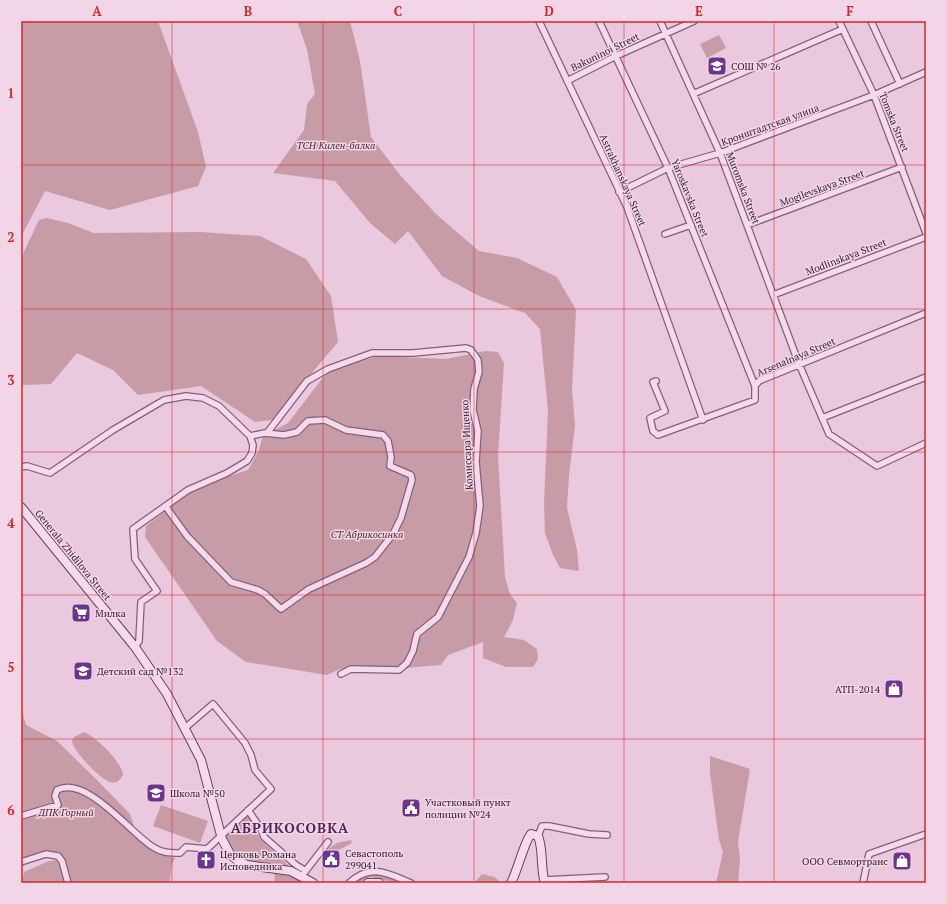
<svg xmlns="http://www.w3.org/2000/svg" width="947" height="904" viewBox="0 0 947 904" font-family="'PT Serif',serif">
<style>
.green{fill:#c79ca7}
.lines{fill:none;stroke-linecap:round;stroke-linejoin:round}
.street-casing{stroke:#845f7d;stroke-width:8}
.secondary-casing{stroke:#664260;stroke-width:10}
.street{stroke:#f5daec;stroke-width:5.5}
.secondary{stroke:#f5daec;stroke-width:8}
.grid{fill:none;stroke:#d62828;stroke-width:1;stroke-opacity:0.55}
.labels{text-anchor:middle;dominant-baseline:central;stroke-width:3;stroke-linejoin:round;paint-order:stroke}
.street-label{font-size:10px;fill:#362133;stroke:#f2d6e8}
.poi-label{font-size:10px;fill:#362133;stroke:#f2d6e8;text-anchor:start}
.park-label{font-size:10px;font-style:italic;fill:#50292e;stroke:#f2d6e8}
.district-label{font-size:14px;font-weight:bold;letter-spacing:1px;fill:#55255e;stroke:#f2d6e8}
.neatline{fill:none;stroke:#d62828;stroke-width:1.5}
.grid-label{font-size:13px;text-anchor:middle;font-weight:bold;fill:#d62828}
</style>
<rect width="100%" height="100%" fill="#eac8de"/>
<path class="green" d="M21,21H158L198,132L206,167L198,186L110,210L45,191L21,237Z
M297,21H350L360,61L371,137L400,175L436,214L479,251L517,258L557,277L576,310L572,389L575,426L569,475L567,508L577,550L579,571L560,568L553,555L545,533L544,503L548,411L540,329L525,313L479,296L442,276L408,231L395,244L370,223L335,181L273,173L304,130L307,104L315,94L307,49Z
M719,35L726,48L707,58L700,44Z
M47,218L68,223L94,233L200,232L260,236L306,259L331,296L338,342L272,420L255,422L201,386L138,395L113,370L77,353L51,384L23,385L21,381V258L39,220Z
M485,351L498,352L504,363L498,456L505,577L510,594L517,603L513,620L504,637L524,640L537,649L538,659L533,667H506L483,658V642L448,655L441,665L369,671L340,669L327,675L246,662L217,641L145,537L146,526L198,486L248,470L259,450L263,436L288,423L328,371L378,356L446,359Z
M21,707L26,725L57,741L96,779L130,814L138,838L155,851L175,858C170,866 172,874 169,883H21L24,872L49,861L57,860L61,868L60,862L54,855L21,862Z
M84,732C95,736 123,763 123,775C120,780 117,784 110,782C101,780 73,751 72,741L74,737Z
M710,756L750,769L738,842L740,859L738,883H716L723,852L719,840L710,773Z
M161,805L208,821L200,843L153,826Z
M246,814L253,823L260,839L289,866L287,868L238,860L225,841V833Z
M351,840L352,843L331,854L328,849L337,843Z
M274,871L288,875L305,883H275Z
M374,872L406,883H396L370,877L359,883H352L361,875Z
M482,874L494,877L502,883H474Z"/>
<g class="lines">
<defs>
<path id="street" d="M539,21L627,207L703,420
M599,21L668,168L755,386
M660,21L720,153L799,364L829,434L877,466L926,443
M839,21L874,95L926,233
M871,21L900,84
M567,81L616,56L694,21
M693,94L843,29
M619,192L668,168L720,153L874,95L926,72
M747,225L902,167
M665,234L691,225
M773,295L926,237
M656,381L653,382L665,411L650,418L653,431L658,435L755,400V386L759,381L926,313
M822,418L926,377
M267,433L307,381L328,369L372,353H413L466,348L471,350L478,360L479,372L474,389L473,410L478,431L476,462L480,506L476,533L469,557L438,617L417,634L413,651L407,663L399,670L351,669L341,674
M21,467L27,466L50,473L113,430L164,400L186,396L203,398L219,406L250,436L253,445L252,453L247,461L227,473L188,490L133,529L135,559L157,591L141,602L139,641L135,647
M166,507L187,536L231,582L258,590L265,594L281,609L309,589L366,563L375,557L393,534L401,518L412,480L411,475L390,466L391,457L388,441L383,435L346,430L325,420L308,421L297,432L284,435L265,433L250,436
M248,810L261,829L264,837L296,865L306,871
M21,816L58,805L55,796L57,790C87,775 131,834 153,847C162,853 170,853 180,853L186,847L207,849L271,789L255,770L251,755L245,743L213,704L185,728
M538,836L542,826H549L589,834L607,835
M21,862L46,854L58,856L62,861L68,883
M304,873L328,842
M544,880L605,877
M349,883C371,863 387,873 411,883
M863,883L869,854L926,834"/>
<path id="secondary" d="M21,507L135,647L167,694L201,760L222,839L230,854L238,861L247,865L291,871L313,883
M368,883H379
M511,883C517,872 525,840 531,834L538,836C544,851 540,868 545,883"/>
</defs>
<use href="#street" class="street-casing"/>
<use href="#secondary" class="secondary-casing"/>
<use href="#street" class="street"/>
<use href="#secondary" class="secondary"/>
</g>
<path class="grid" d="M172,21V883M323,21V883M474,21V883M624,21V883M774,21V883M21,165H926M21,309H926M21,452H926M21,595H926M21,739H926"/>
<defs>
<symbol id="school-square" viewBox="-11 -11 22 22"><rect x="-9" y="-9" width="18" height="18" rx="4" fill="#6c358c" stroke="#f2d6e8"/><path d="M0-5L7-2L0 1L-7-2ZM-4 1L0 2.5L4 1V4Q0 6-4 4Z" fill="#fff"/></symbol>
<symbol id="supermarket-square" viewBox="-11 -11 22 22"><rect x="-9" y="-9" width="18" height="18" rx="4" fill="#6c358c" stroke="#f2d6e8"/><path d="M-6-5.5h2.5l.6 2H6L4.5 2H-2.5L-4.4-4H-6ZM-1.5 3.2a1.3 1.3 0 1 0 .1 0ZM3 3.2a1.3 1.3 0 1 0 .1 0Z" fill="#fff"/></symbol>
<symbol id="shop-square" viewBox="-11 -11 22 22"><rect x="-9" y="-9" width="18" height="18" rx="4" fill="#6c358c" stroke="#f2d6e8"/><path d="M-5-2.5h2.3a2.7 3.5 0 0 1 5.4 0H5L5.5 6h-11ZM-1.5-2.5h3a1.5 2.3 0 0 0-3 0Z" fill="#fff"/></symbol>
<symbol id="civic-square" viewBox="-11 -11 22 22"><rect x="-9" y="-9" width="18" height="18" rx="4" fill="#6c358c" stroke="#f2d6e8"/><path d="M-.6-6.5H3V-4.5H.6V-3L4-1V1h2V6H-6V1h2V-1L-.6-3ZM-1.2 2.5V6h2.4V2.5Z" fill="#fff"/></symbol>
<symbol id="church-square" viewBox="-11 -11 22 22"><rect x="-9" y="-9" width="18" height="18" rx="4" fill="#6c358c" stroke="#f2d6e8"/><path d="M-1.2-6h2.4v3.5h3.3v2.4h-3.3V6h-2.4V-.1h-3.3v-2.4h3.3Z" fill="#fff"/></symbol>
</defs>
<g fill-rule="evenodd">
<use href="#school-square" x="706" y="55" width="22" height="22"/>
<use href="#supermarket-square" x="70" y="602" width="22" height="22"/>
<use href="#school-square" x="72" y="660" width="22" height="22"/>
<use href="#shop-square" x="883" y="678" width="22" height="22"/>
<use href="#school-square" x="145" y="782" width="22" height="22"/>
<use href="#civic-square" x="400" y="797" width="22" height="22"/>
<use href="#civic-square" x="320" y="848" width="22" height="22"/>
<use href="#church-square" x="195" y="849" width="22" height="22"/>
<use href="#shop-square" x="891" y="850" width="22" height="22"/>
</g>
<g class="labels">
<g class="street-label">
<text transform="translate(605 52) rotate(-26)">Bakuninoi Street</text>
<text transform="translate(894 122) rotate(68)">Tomska Street</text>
<text transform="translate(770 125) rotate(-20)">Кронштадтская улица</text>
<text transform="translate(623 180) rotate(66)">Astrakhanskaya Street</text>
<text transform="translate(743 188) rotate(69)">Muromska Street</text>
<text transform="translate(822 188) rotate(-20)">Mogilevskaya Street</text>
<text transform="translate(690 198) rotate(68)">Yaroskavska Street</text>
<text transform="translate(846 257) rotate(-21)">Modlinskaya Street</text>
<text transform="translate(796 357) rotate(-23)">Arsenalnaya Street</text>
<text transform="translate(467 445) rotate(-93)">Комиссара Ищенко</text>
<text transform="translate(73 555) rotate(51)">Generala Zhidilova Street</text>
</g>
<g class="poi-label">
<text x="731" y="66">СОШ № 26</text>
<text x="95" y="613">Милка</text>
<text x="97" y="671">Детский сад №132</text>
<text x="880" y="689" text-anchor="end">АТП-2014</text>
<text x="170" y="793">Школа №50</text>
<text x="425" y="802">Участковый пункт<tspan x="425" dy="12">полиции №24</tspan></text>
<text x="345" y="853">Севастополь<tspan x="345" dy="12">299041</tspan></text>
<text x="220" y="854">Церковь Романа<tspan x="220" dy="12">Исповедника</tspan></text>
<text x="888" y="861" text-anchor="end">ООО Севмортранс</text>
</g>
<g class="park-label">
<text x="336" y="145">ТСН Килен-балка</text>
<text x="367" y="534">СТ Абрикосинка</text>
<text x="66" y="812">ДПК Горный</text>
</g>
<g class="district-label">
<text x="290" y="827">АБРИКОСОВКА</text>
</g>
</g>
<rect width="947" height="904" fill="none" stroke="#f2d6e8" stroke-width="44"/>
<rect x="22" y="22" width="903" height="860" class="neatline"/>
<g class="grid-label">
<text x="97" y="16">A</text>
<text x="248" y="16">B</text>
<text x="398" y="16">C</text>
<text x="549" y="16">D</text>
<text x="699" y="16">E</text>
<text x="850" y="16">F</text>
<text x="11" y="98">1</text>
<text x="11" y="242">2</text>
<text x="11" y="385">3</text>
<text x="11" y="528">4</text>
<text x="11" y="672">5</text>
<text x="11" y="815">6</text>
</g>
</svg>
